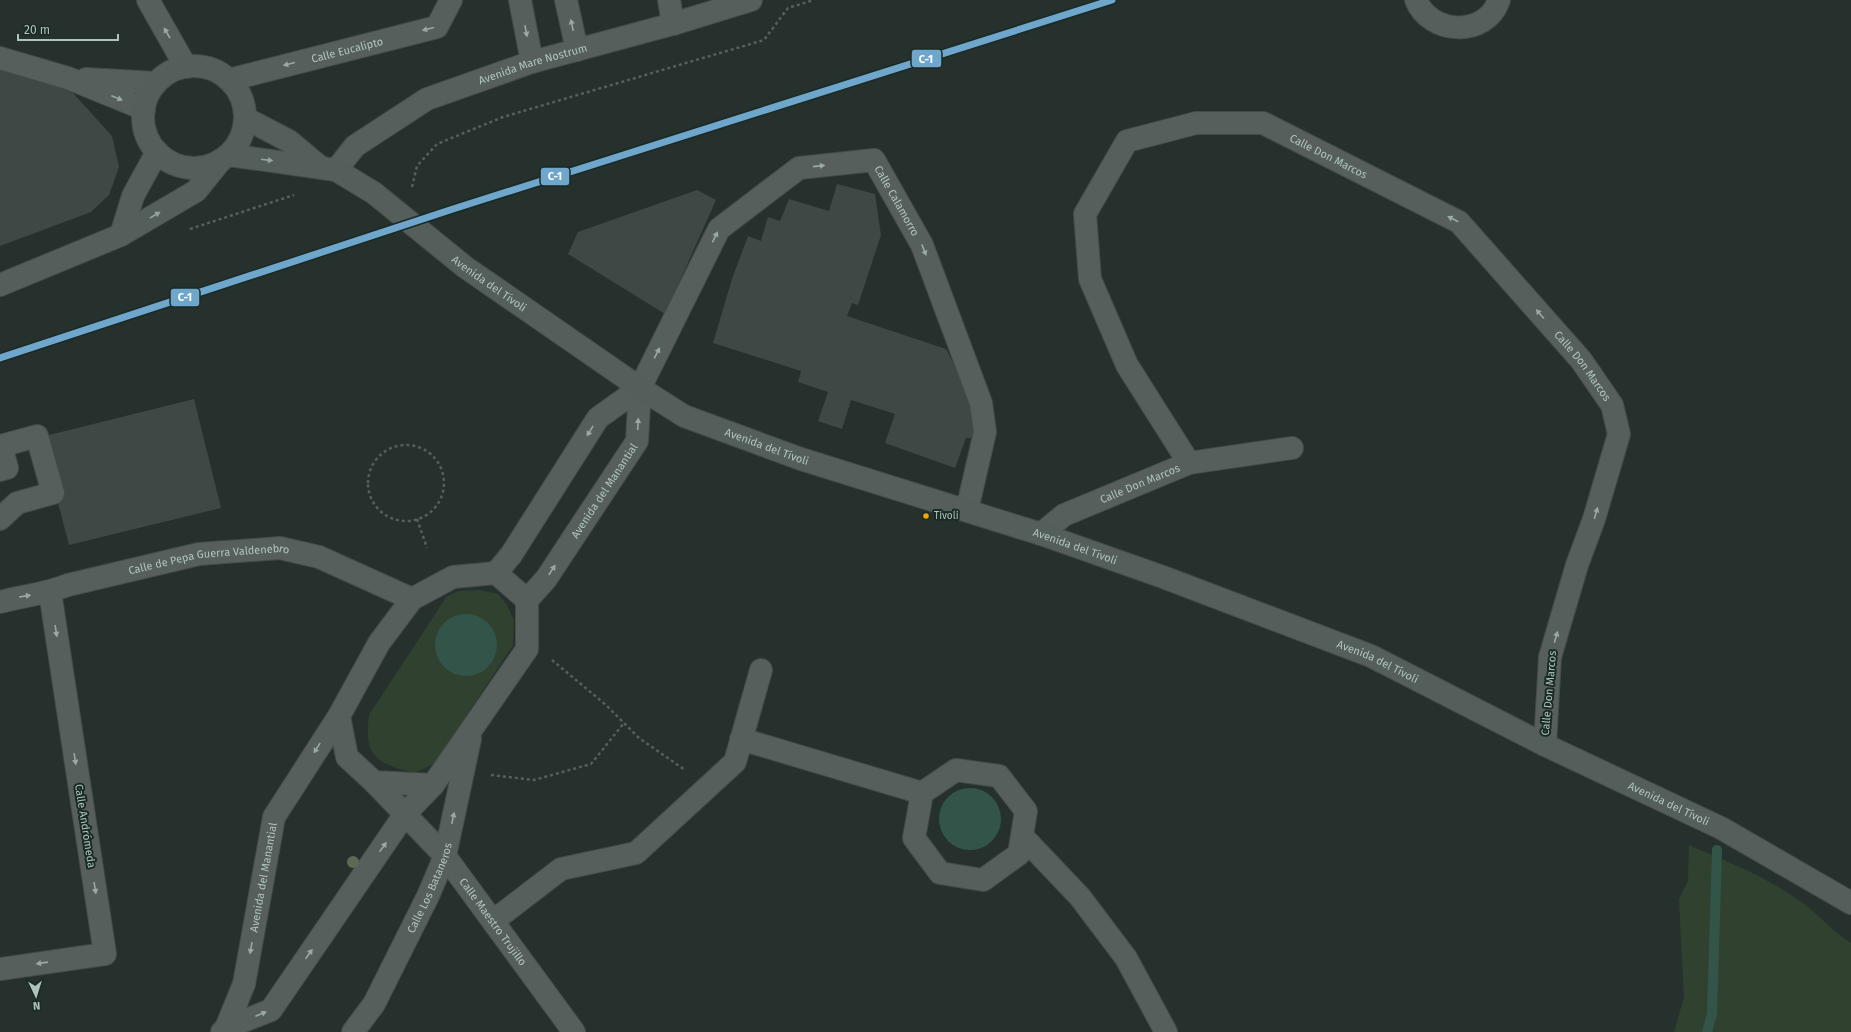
<svg xmlns="http://www.w3.org/2000/svg" width="1851" height="1032" viewBox="0 0 1851 1032" font-family="'Fira Sans',sans-serif">
<style>
.green{fill:#304130}
.water{fill:#325449}
.lines{fill:none;stroke-linecap:round;stroke-linejoin:round}
.stream{stroke:#325449;stroke-width:10}
.building{fill:#3e4845}
.pedestrian-casing{stroke:#444c49;stroke-width:24}
.minor-casing{stroke:#444c49;stroke-width:24}
.tertiary-casing{stroke:#444c49;stroke-width:24}
.secondary-casing{stroke:#444c49;stroke-width:24}
.path{stroke:#565f5b;stroke-width:2.5;stroke-dasharray:3 3;stroke-linecap:butt}
.pedestrian{stroke:#565f5c;stroke-width:22}
.minor{stroke:#565f5c;stroke-width:22}
.tertiary{stroke:#565f5c;stroke-width:22}
.secondary{stroke:#545e5b;stroke-width:22}
.rail-1-casing{stroke:#1a2a25;stroke-width:10}
.rail-1{stroke:#6ea6cc;stroke-width:7}
.tree{fill:#5d6952}
.oneway{fill:#99aaa5}
.oneway2{fill:#94a5a0}
.bus-dot{fill:#f7a600;stroke:#1a2a25;stroke-width:1.5}
.labels{text-anchor:middle;dominant-baseline:central;stroke-width:4;stroke-linejoin:round;paint-order:stroke}
.bus-label{font-size:10px;fill:#afc3bd;stroke:#1a2a25;text-anchor:start}
.street-label{font-size:11px;fill:#afc3bd;stroke:#1a2a25}
.line-badge{stroke:#1a2a25;stroke-width:1.5}
.badge-label{font-size:11px;text-anchor:middle;font-weight:bold;fill:#fff}
</style>
<rect width="100%" height="100%" fill="#26312e"/>
<path class="green" d="M480,590L498,594L507,605L514,620L513,645L435,763C429,766 421,771 415,772C409,772 400,769 394,767C367,758 366,741 369,715L447,596L459,591Z
M1689,845C1728,862 1770,878 1804,904C1820,916 1833,932 1851,943V1032H1674L1684,998L1679,899L1688,881Z"/>
<path class="water" d="M435 645a31 31 0 1 1 62 0a31 31 0 1 1-62 0Z
M939 819a31 31 0 1 1 62 0a31 31 0 1 1-62 0Z"/>
<g class="lines">
<path class="stream" d="M1707,1032L1712,1014L1717,850"/>
</g>
<path class="building" d="M0,61L73,93L112,136L119,167L109,195L91,212L0,246Z
M837,184L875,194L881,235L858,305L852,303L847,316L946,349L975,406L980,411L971,438H966L955,468L885,443L895,414L851,400L842,429L818,421L828,392L798,382L801,371L713,343L732,279L748,236L761,241L768,217L780,221L789,199L829,211Z
M697,190L716,200L665,314L568,254L578,232Z
M194,399L221,508L69,545L41,437Z"/>
<g class="lines">
<defs>
<path id="pedestrian" d="M0,470L7,468L1,446L37,436L53,493L17,503L0,519
M741,739L922,793
M956,770L999,776L1026,811L1019,854L983,880L940,873L914,838L922,793Z
M1022,836L1080,897L1126,958L1166,1032
M493,921L561,869L636,853L735,762L761,670"/>
<g id="minor">
<path d="M520,0L532,62"/>
<path d="M566,0L577,50"/>
<path d="M669,0L673,24"/>
<path id="s1" d="M229,80L437,27L451,0"/>
<path id="s2" d="M336,170L355,146L427,99L532,62L673,24L751,0"/>
<path d="M1189,463L1292,448"/>
<path id="s3" d="M1041,534L1064,515L1189,463L1127,365L1090,279L1085,214L1127,141L1196,123H1263L1459,222L1581,360L1612,405L1619,434L1594,519L1577,565L1550,657L1545,745"/>
<path d="M496,573L527,600V649L433,785L374,782L347,757L339,716L379,643L412,599L453,577Z"/>
<path d="M496,573L511,555L598,418L640,388"/>
<path id="s4" d="M527,600L546,579L637,441L640,388L719,229L799,168L874,160L922,245L981,403L985,432L967,510"/>
<path id="s5" d="M0,602C23,596 46,594 68,585L199,554L280,548L319,557L412,599"/>
<path id="s6" d="M374,782L445,856L574,1032"/>
<path d="M0,969L105,954L50,592"/>
<path id="s7" d="M226,1028L244,984L274,817L339,716"/>
<path d="M222,1032L226,1028L271,1010L405,814L433,785"/>
<path id="s8" d="M353,1032L374,1004L428,896L445,856L470,739"/>
</g>
<path id="tertiary" d="M148,0L186,67
M1416,0C1430,35 1486,38 1499,0
M0,58L68,78L144,109
M86,79L156,83"/>
<g id="secondary">
<circle cx="194" cy="117" r="51"/>
<path d="M245,118L289,141L320,167"/>
<path id="s9" d="M229,155L336,170L374,193L465,267L640,388L684,416L801,459L1041,534L1163,577L1371,656L1545,745L1721,828L1851,903"/>
<path d="M121,235L133,196L157,152"/>
<path d="M0,285L121,235L196,191L221,160"/>
</g>
</defs>
<use href="#pedestrian" class="pedestrian-casing"/>
<use href="#minor" class="minor-casing"/>
<use href="#tertiary" class="tertiary-casing"/>
<use href="#secondary" class="secondary-casing"/>
<path class="path" d="M412,187L417,166L437,144L503,117L764,40L788,8L814,0
M190,229L294,195
M368 483a38 38 0 1 1 76 0a38 38 0 1 1-76 0Z
M417,519L427,548
M552,660L606,705L639,738L685,770
M491,775L534,780L591,764L624,723"/>
<use href="#pedestrian" class="pedestrian"/>
<use href="#minor" class="minor"/>
<use href="#tertiary" class="tertiary"/>
<use href="#secondary" class="secondary"/>
<defs>
<path id="rail-1" d="M0,358L453,209L1112,0"/>
</defs>
<use href="#rail-1" class="rail-1-casing"/>
<use href="#rail-1" class="rail-1"/>
</g>
<circle class="tree" cx="353" cy="862" r="6"/>
<defs><path id="oneway-solid" d="M-6-.8H1V-3.2L6.5 0L1 3.2V.8H-6Z"/></defs>
<g class="oneway">
<use href="#oneway-solid" transform="translate(572 25) rotate(-102)"/>
<use href="#oneway-solid" transform="translate(428 29) rotate(166)"/>
<use href="#oneway-solid" transform="translate(526 31) rotate(79)"/>
<use href="#oneway-solid" transform="translate(167 33) rotate(-120)"/>
<use href="#oneway-solid" transform="translate(289 64) rotate(166)"/>
<use href="#oneway-solid" transform="translate(117 98) rotate(22)"/>
<use href="#oneway-solid" transform="translate(819 166) rotate(-6)"/>
<use href="#oneway-solid" transform="translate(1453 219) rotate(-153)"/>
<use href="#oneway-solid" transform="translate(715 237) rotate(-64)"/>
<use href="#oneway-solid" transform="translate(924 250) rotate(69)"/>
<use href="#oneway-solid" transform="translate(1540 314) rotate(-131)"/>
<use href="#oneway-solid" transform="translate(657 353) rotate(-63)"/>
<use href="#oneway-solid" transform="translate(638 424) rotate(-87)"/>
<use href="#oneway-solid" transform="translate(590 431) rotate(121)"/>
<use href="#oneway-solid" transform="translate(1596 513) rotate(-74)"/>
<use href="#oneway-solid" transform="translate(552 570) rotate(-57)"/>
<use href="#oneway-solid" transform="translate(25 596) rotate(-9)"/>
<use href="#oneway-solid" transform="translate(56 631) rotate(81)"/>
<use href="#oneway-solid" transform="translate(1556 637) rotate(-74)"/>
<use href="#oneway-solid" transform="translate(317 748) rotate(122)"/>
<use href="#oneway-solid" transform="translate(75 759) rotate(81)"/>
<use href="#oneway-solid" transform="translate(453 818) rotate(-78)"/>
<use href="#oneway-solid" transform="translate(383 847) rotate(-55)"/>
<use href="#oneway-solid" transform="translate(95 888) rotate(81)"/>
<use href="#oneway-solid" transform="translate(251 948) rotate(100)"/>
<use href="#oneway-solid" transform="translate(309 954) rotate(-55)"/>
<use href="#oneway-solid" transform="translate(42 963) rotate(172)"/>
<use href="#oneway-solid" transform="translate(261 1014) rotate(-23)"/>
</g>
<g class="oneway2">
<use href="#oneway-solid" transform="translate(267 160) rotate(7)"/>
<use href="#oneway-solid" transform="translate(155 215) rotate(-31)"/>
</g>
<circle class="bus-dot" cx="926" cy="516" r="3.5"/>
<g class="labels">
<g class="bus-label">
<text x="934" y="516">Tivoli</text>
</g>
<g class="street-label">
<text stroke="none"><textPath href="#s1" startOffset="122">Calle Eucalipto</textPath></text>
<text stroke="none"><textPath href="#s2" startOffset="228">Avenida Mare Nostrum</textPath></text>
<text stroke="none"><textPath href="#s3" startOffset="736">Calle Don Marcos</textPath></text>
<text stroke="none"><textPath href="#s4" startOffset="647">Calle Calamorro</textPath></text>
<text stroke="none"><textPath href="#s9" startOffset="299">Avenida del Tívoli</textPath></text>
<text stroke="none"><textPath href="#s3" startOffset="1072">Calle Don Marcos</textPath></text>
<text stroke="none"><textPath href="#s9" startOffset="623">Avenida del Tívoli</textPath></text>
<text stroke="none"><textPath href="#s3" startOffset="112">Calle Don Marcos</textPath></text>
<text stroke="none"><textPath href="#s4" startOffset="134">Avenida del Manantial</textPath></text>
<text stroke="none"><textPath href="#s9" startOffset="947">Avenida del Tívoli</textPath></text>
<text stroke="none"><textPath href="#s5" startOffset="214">Calle de Pepa Guerra Valdenebro</textPath></text>
<text stroke="none"><textPath href="#s9" startOffset="1271">Avenida del Tívoli</textPath></text>
<text transform="translate(1549 693) rotate(-85)">Calle Don Marcos</text>
<text stroke="none"><textPath href="#s9" startOffset="1595">Avenida del Tívoli</textPath></text>
<text transform="translate(85 826) rotate(81)">Calle Andrómeda</text>
<text stroke="none"><textPath href="#s7" startOffset="156">Avenida del Manantial</textPath></text>
<text stroke="none"><textPath href="#s8" startOffset="164">Calle Los Bataneros</textPath></text>
<text stroke="none"><textPath href="#s6" startOffset="184">Calle Maestro Trujillo</textPath></text>
</g>
</g>
<g class="line-badge">
<rect x="911" y="49" width="31" height="19" rx="4" fill="#6ea6cc"/>
<rect x="540" y="167" width="30" height="19" rx="4" fill="#6ea6cc"/>
<rect x="170" y="288" width="30" height="19" rx="4" fill="#6ea6cc"/>
</g>
<g class="badge-label">
<text x="926" y="63">C-1</text>
<text x="555" y="180">C-1</text>
<text x="185" y="301">C-1</text>
</g>
<g transform="translate(36 996) rotate(176)" stroke="#1a2a25" stroke-width="3" paint-order="stroke">
<path d="M0-3L7 15L0 10L-7 15Z" fill="#afc3bd"/>
<text y="-6" font-size="11" font-weight="bold" text-anchor="middle" fill="#afc3bd">N</text>
</g>
<path d="M18 34v6h100v-6" fill="none" stroke="#afc3bd" stroke-width="2"/>
<text x="24" y="34" font-size="12" fill="#afc3bd" stroke="#1a2a25" stroke-width="3" paint-order="stroke">20 m</text>
</svg>
